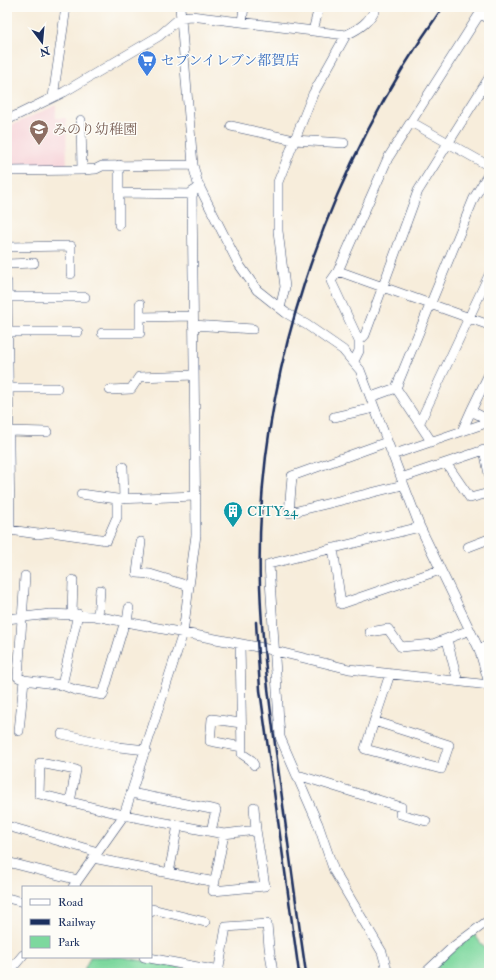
<svg xmlns="http://www.w3.org/2000/svg" width="496" height="980" viewBox="0 0 496 980" font-family="'IM FELL Double Pica','Noto Serif JP',serif">
<style>
.built{fill:#f6cfd6}
.green{fill:#7dd89e;stroke:#4c847e}
.lines{fill:none;stroke-linecap:round;stroke-linejoin:round}
.minor-casing{stroke:#3c4c71;stroke-width:10}
.minor{stroke:#fff;stroke-width:9}
.rail{stroke:#1b2f5e;stroke-width:2.5}
.labels{text-anchor:middle;dominant-baseline:central;stroke-width:3;stroke-linejoin:round;paint-order:stroke}
.shop-label{font-size:14px;fill:#366cbe;stroke:#fdfcf7;text-anchor:start}
.education-label{font-size:14px;fill:#785e54;stroke:#fdfcf7;text-anchor:start}
.culture-label{font-size:14px;fill:#0d838f;stroke:#fdfcf7;text-anchor:start}
</style>
<rect width="100%" height="100%" fill="#fdfcf7"/>
<filter id="ink" filterUnits="userSpaceOnUse"><feTurbulence type="fractalNoise" baseFrequency=".025" numOctaves="2"/><feDisplacementMap in="SourceGraphic" scale="8" xChannelSelector="R" yChannelSelector="G"/><feConvolveMatrix kernelMatrix="1 2 1 2 8 2 1 2 1" color-interpolation-filters="sRGB"/></filter>
<filter id="wash" filterUnits="userSpaceOnUse"><feTurbulence type="fractalNoise" baseFrequency=".012" numOctaves="4" result="noise"/><feDisplacementMap in="SourceGraphic" scale="16" xChannelSelector="R" yChannelSelector="G"/><feGaussianBlur stdDeviation="0.9" result="paint"/><feColorMatrix in="noise" values="0 0 0 0 0 0 0 0 0 0 0 0 0 0 0 0 0 1.4 0 .05"/><feComposite in="paint" operator="in"/></filter>
<g filter="url(#wash)">
<rect width="100%" height="100%" fill="#f7eddb"/>
<path class="built" d="M56,105V118H66L67,167L9,169L12,125Z"/>
<path class="green" d="M474,934L489,954V973H437L438,964Z
M90,957H122L183,968L182,973H83Z"/>
</g>
<g filter="url(#ink)">
<g class="lines">
<defs>
<path id="minor" d="M180,7L193,165L198,184L238,263L257,290L286,313L307,325L343,350L360,370L420,527L479,649L489,683
M480,13L489,19
M242,22L244,7
M313,31L319,7
M53,97L66,7
M7,120L64,92L159,36L181,17L191,16L346,35C359,29 370,22 376,7
M81,120L82,170L96,169L102,166L193,165
M411,122L489,166
M231,126L294,140L344,143
M119,165V225
M7,171L82,170
M120,193L193,194
M7,247L71,246V274
M7,264L34,263
M338,271L388,158L484,7
M7,282L10,530L38,534L51,532L107,540L117,517V499
M7,297H85
M280,308L285,287L278,231V182L313,94L346,35
M140,317L193,316
M193,325L253,329
M7,332H78
M102,333H140V304
M359,341L365,335L418,191L489,78
M354,361L359,351V341L331,281L338,271L489,325
M489,374L471,411L489,420
M7,388H57
M396,388L431,441
M110,390L131,389L139,377L194,375
M371,397L396,388L474,198L489,173
M334,417L374,408
M420,422L489,275
M8,431L47,432
M462,431L471,411
M387,442L292,476L289,513L403,485
M392,455L489,422
M446,463L470,498L489,493
M123,467L124,499
M401,478L484,450L489,474
M81,494L117,499L196,496
M141,542L137,573L150,574L189,586L196,535L192,192L200,187
M468,547L489,539
M333,548L341,604L440,570
M25,576L18,677L24,680L62,685L75,690L103,695L125,621
M72,614L73,580
M98,617L100,590
M7,619L50,614L95,616L263,648L349,669L489,685
M127,622L129,608
M370,632L388,629L401,647L433,644L470,630
M447,640L458,682
M240,645L242,754L251,760L254,765
M479,649L489,645
M62,685L78,614
M374,721L449,745L441,769L365,749L390,674
M241,723L212,719L210,741L242,747
M19,731L24,680
M62,734L119,747L146,750
M297,777L301,776L401,807L400,814L426,821
M131,793L216,810L211,831
M70,802L76,770L40,763L39,794L124,815L224,834L256,830
M7,826L98,852
M224,834L213,891L265,886L256,830L254,807
M93,858L215,882
M7,862L78,880
M169,873L178,825
M73,887L124,815L183,633L189,586
M7,898L23,902
M151,912L152,909L205,922
M144,957L219,971
M8,973L23,955
M218,973L226,927L267,924L269,947L273,973
M388,973L382,952L334,871L318,824L280,737L269,564L420,527
M425,973L454,946L489,920"/>
</defs>
<use href="#minor" class="minor-casing"/>
<use href="#minor" class="minor"/>
<path class="rail" d="M256,622L260,690L299,973
M306,973C296,905 287,836 278,767C270,707 262,647 260,586C254,380 324,175 443,7"/>
</g>
</g>
<defs>
<symbol id="supermarket-pin" viewBox="-11 -11 22 30"><path d="M0 17L-7.5 6A9.5 9.5 0 1 1 7.5 6Z" fill="#3f7fe0" stroke="#fdfcf7"/><path d="M-6-5.5h2.5l.6 2H6L4.5 2H-2.5L-4.4-4H-6ZM-1.5 3.2a1.3 1.3 0 1 0 .1 0ZM3 3.2a1.3 1.3 0 1 0 .1 0Z" fill="#fff"/></symbol>
<symbol id="school-pin" viewBox="-11 -11 22 30"><path d="M0 17L-7.5 6A9.5 9.5 0 1 1 7.5 6Z" fill="#8d6e63" stroke="#fdfcf7"/><path d="M0-5L7-2L0 1L-7-2ZM-4 1L0 2.5L4 1V4Q0 6-4 4Z" fill="#fff"/></symbol>
<symbol id="building-pin" viewBox="-11 -11 22 30"><path d="M0 17L-7.5 6A9.5 9.5 0 1 1 7.5 6Z" fill="#0f9aa8" stroke="#fdfcf7"/><path d="M-4-6H4V6H1V3H-1V6H-4ZM-2.5-4.3h1.7v1.8h-1.7ZM.8-4.3h1.7v1.8H.8ZM-2.5-1h1.7V.8h-1.7ZM.8-1h1.7V.8H.8Z" fill="#fff"/></symbol>
</defs>
<g fill-rule="evenodd">
<use href="#supermarket-pin" x="136" y="49" width="22" height="30"/>
<use href="#school-pin" x="28" y="118" width="22" height="30"/>
<use href="#building-pin" x="222" y="500" width="22" height="30"/>
</g>
<g class="labels">
<g class="shop-label">
<text x="161" y="60">セブンイレブン都賀店</text>
</g>
<g class="education-label">
<text x="53" y="129">みのり幼稚園</text>
</g>
<g class="culture-label">
<text x="247" y="511">CITY24</text>
</g>
</g>
<rect width="496" height="980" fill="none" stroke="#fdfcf7" stroke-width="24"/>
<rect x="22" y="886" width="130" height="72" fill="#fdfcf7" stroke="#a3aaba"/>
<rect x="30" y="899" width="20" height="6" fill="#ffffff" stroke="#a3aaba"/>
<text x="58" y="906" font-size="12" fill="#1b2f5e">Road</text>
<rect x="30" y="919" width="20" height="6" fill="#1b2f5e" stroke="#a3aaba"/>
<text x="58" y="926" font-size="12" fill="#1b2f5e">Railway</text>
<rect x="30" y="936" width="20" height="12" fill="#7dd89e" stroke="#a3aaba"/>
<text x="58" y="946" font-size="12" fill="#1b2f5e">Park</text>
<g transform="translate(42 42) rotate(164)" stroke="#fdfcf7" stroke-width="3" paint-order="stroke">
<path d="M0-3L7 15L0 10L-7 15Z" fill="#1b2f5e"/>
<text y="-6" font-size="11" font-weight="bold" text-anchor="middle" fill="#1b2f5e">N</text>
</g>
</svg>
